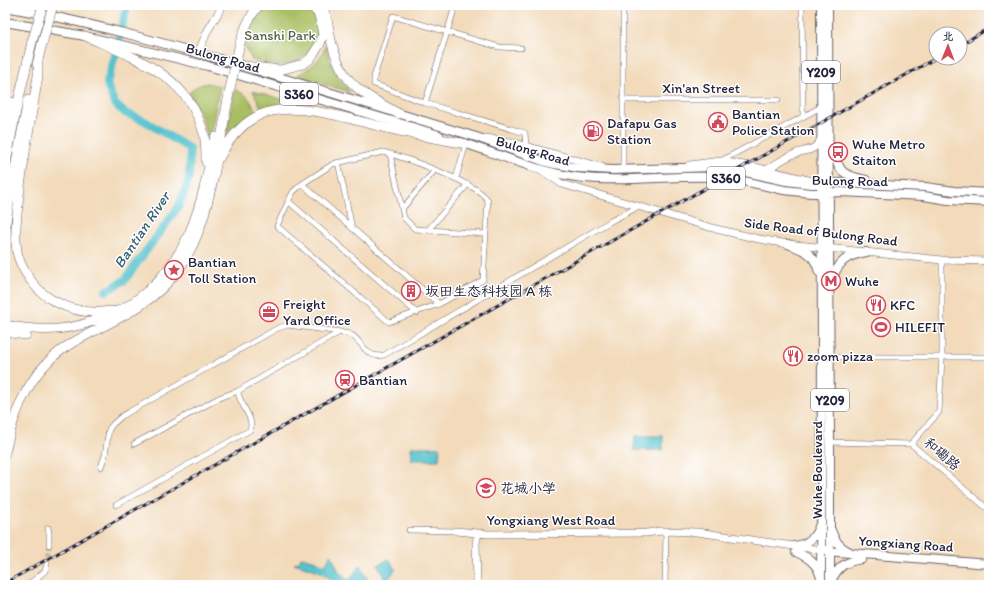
<svg xmlns="http://www.w3.org/2000/svg" width="994" height="590" viewBox="0 0 994 590" font-family="Itim,'LXGW WenKai TC',sans-serif">
<style>
.green{fill:#aabf63;stroke:#66704f}
.water{fill:#55c2cd;stroke:#3c7284}
.lines{fill:none;stroke-linecap:round;stroke-linejoin:round}
.river{stroke:#55c2cd;stroke-width:8}
.street-tunnel{stroke:#c8b5a1;stroke-width:5;stroke-dasharray:5 2.5;stroke-linecap:butt}
.street-casing{stroke:#6b6267;stroke-width:6}
.secondary-casing{stroke:#6b6267;stroke-width:8}
.primary-casing{stroke:#6b6267;stroke-width:10}
.highway-casing{stroke:#6b6267;stroke-width:10}
.street{stroke:#fff;stroke-width:5}
.secondary{stroke:#fff;stroke-width:7}
.primary{stroke:#fff;stroke-width:8}
.highway{stroke:#fff;stroke-width:9}
.rail-casing{stroke:#22223b;stroke-width:3}
.rail{stroke:#fff;stroke-width:1.5;stroke-dasharray:4.5;stroke-linecap:butt}
.highway-bridge-casing{stroke:#6b6267;stroke-width:10;stroke-linecap:butt}
.highway-bridge{stroke:#fff;stroke-width:9}
.labels{text-anchor:middle;dominant-baseline:central;stroke-width:3;stroke-linejoin:round;paint-order:stroke}
.shield{fill:#fff;stroke:#646476;stroke-width:1}
.shield-label{font-size:13px;font-weight:bold;fill:#22223b}
.park-label{font-size:14px;fill:#58614b;stroke:#fff}
.street-label{font-size:14px;fill:#22223b;stroke:#fff}
.poi-label{font-size:14px;fill:#22223b;stroke:#fff;text-anchor:start}
.water-label{font-size:15px;font-style:italic;fill:#366275;stroke:#fff}
</style>
<rect width="100%" height="100%" fill="#fff"/>
<filter id="ink" filterUnits="userSpaceOnUse"><feTurbulence type="fractalNoise" baseFrequency=".025" numOctaves="2"/><feDisplacementMap in="SourceGraphic" scale="8" xChannelSelector="R" yChannelSelector="G"/><feConvolveMatrix kernelMatrix="1 2 1 2 8 2 1 2 1" color-interpolation-filters="sRGB"/></filter>
<filter id="wash" filterUnits="userSpaceOnUse"><feTurbulence type="fractalNoise" baseFrequency=".012" numOctaves="4" result="noise"/><feDisplacementMap in="SourceGraphic" scale="16" xChannelSelector="R" yChannelSelector="G"/><feGaussianBlur stdDeviation="0.9" result="paint"/><feColorMatrix in="noise" values="0 0 0 0 0 0 0 0 0 0 0 0 0 0 0 0 0 1.4 0 .05"/><feComposite in="paint" operator="in"/></filter>
<g filter="url(#wash)">
<rect width="100%" height="100%" fill="#f2daba"/>
<path class="green" d="M266,5H306C309,9 313,13 315,17C326,43 304,64 279,65C270,66 261,62 252,60L244,44C249,29 253,15 266,5Z
M326,44C330,65 335,76 350,92L296,76C310,68 322,60 326,44Z
M207,83L220,86L209,140L201,116L189,93L197,86Z
M235,90C250,96 249,99 256,112C244,119 235,124 226,134Z
M253,91L312,108L276,106L262,109Z"/>
<path class="water" d="M635,436H663V450H634Z
M411,447H440L439,460H411Z
M331,554L338,570L349,581L360,565L363,569L362,570L371,585H340L319,571L294,563L299,562L301,557L316,561L325,566Z
M389,559L396,569L383,585H373L385,577L378,565Z"/>
<g class="lines">
<path class="river" d="M117,47L127,5
M106,291L125,280L179,206L189,179L190,149L143,120L125,113L115,104L109,90L107,83L116,52"/>
</g>
</g>
<g filter="url(#ink)">
<g class="lines">
<path class="street-tunnel" d="M47,564L49,545"/>
<defs>
<path id="street" d="M802,5L803,117
M521,48L499,47L393,16L374,77V84L425,103L525,133L526,146
M623,100H778
M425,103L453,13L454,5
M383,152C403,157 481,184 488,201L483,280L439,304L389,322L277,226L290,198L293,192L302,184L333,164Z
M390,154L404,218L415,229L486,234
M721,161L821,107
M338,162L352,228
M623,170V5
M456,178L466,144
M302,184L439,304
M288,201L417,313
M402,209L435,170
M428,230L468,184
M827,357H989
M828,442L911,444L989,510
M134,444L221,397L238,391L338,333C363,329 360,361 384,355L611,221L634,209L637,205
M911,444L939,412L942,358V260
M101,467L105,455L109,429L113,424L122,416L278,328L288,325L341,332
M116,505L250,430C255,418 238,403 238,391
M48,528L49,533V545
M409,530L456,531
M37,579L41,585
M28,585L45,571L47,564
M665,585L666,531"/>
<path id="secondary" d="M198,53L208,30L223,5
M486,138L511,142L602,167
M689,165L721,161L755,167L812,181
M541,170L562,184L716,229L759,239L788,244L942,260L989,261
M766,170C775,165 785,157 795,154C806,149 815,152 821,139
M456,531L488,534L646,533L661,531L697,532L821,550
M477,585L476,543L478,533"/>
<path id="primary" d="M821,5L822,357L821,585
M828,5L830,442V585
M5,7C85,21 163,43 241,65
M5,22L85,36L208,66L439,135
M256,70L476,137L543,161L555,164L579,168L612,170L716,167L732,169L786,181L812,184L841,183L925,187L954,191L989,193
M460,142C499,154 535,171 576,177C622,183 669,175 715,177L730,178L784,190L811,193L841,192L924,196L948,200L989,202
M832,147C840,172 839,174 866,180
M788,244C806,251 814,253 819,272
M831,280C840,261 845,256 866,252
M831,530C834,540 840,548 850,552
M794,546C807,545 816,537 820,524
M826,551L989,564
M796,552C807,557 817,563 820,575
M831,582C837,567 846,561 862,559"/>
<path id="highway" d="M320,5C328,14 328,28 331,40C342,86 361,92 399,114
M85,36C135,58 188,74 204,134C206,143 206,153 206,162
M240,43C245,28 249,17 259,5
M38,60V76C31,119 22,162 18,205C16,221 14,240 18,256C24,275 39,294 56,302C73,311 92,314 112,311
M37,64L42,44
M244,66L280,70L303,64L310,59L320,44L323,34L319,15L311,5
M5,124L12,102
M220,157C229,138 246,118 268,112C303,102 355,121 391,129C416,135 441,139 466,144
M5,168L16,111L32,42
M5,229L11,189L28,100
M5,325C45,333 74,331 111,314C119,310 128,307 135,301C192,260 202,201 215,137
M5,332L26,335
M5,453C14,408 32,367 72,343C110,321 146,310 175,274C197,246 205,214 213,180C219,151 224,122 229,93"/>
</defs>
<use href="#street" class="street-casing"/>
<use href="#secondary" class="secondary-casing"/>
<use href="#primary" class="primary-casing"/>
<use href="#highway" class="highway-casing"/>
<use href="#street" class="street"/>
<use href="#secondary" class="secondary"/>
<use href="#primary" class="primary"/>
<use href="#highway" class="highway"/>
<defs>
<path id="rail" d="M960,45L989,28
M5,583L936,58"/>
</defs>
<use href="#rail" class="rail-casing"/>
<use href="#rail" class="rail"/>
<defs>
<path id="highway-bridge" d="M32,42L43,5
M42,44L53,5
M229,93L240,43"/>
</defs>
<use href="#highway-bridge" class="highway-bridge-casing"/>
<use href="#highway-bridge" class="highway-bridge"/>
</g>
</g>
<defs>
<symbol id="civic-ring" viewBox="-11 -11 22 22"><circle r="9.5" fill="#fff" stroke="#d1495b" stroke-width="1.5"/><path d="M-.6-6.5H3V-4.5H.6V-3L4-1V1h2V6H-6V1h2V-1L-.6-3ZM-1.2 2.5V6h2.4V2.5Z" fill="#d1495b"/></symbol>
<symbol id="fuel-ring" viewBox="-11 -11 22 22"><circle r="9.5" fill="#fff" stroke="#d1495b" stroke-width="1.5"/><path d="M-5.5-6h7V0h2V4h1.3V-2.5L3-4.5l.8-.8L6-3V5H2.5V1h-1V6h-7ZM-4.2-4.7v3.2H.2V-4.7Z" fill="#d1495b"/></symbol>
<symbol id="bus-ring" viewBox="-11 -11 22 22"><circle r="9.5" fill="#fff" stroke="#d1495b" stroke-width="1.5"/><path d="M-5-6H5V4H4V6H2V4H-2V6H-4V4H-5ZM-3.5-4V0h7V-4ZM-3.5 1.2v1.5H-2V1.2ZM2 1.2v1.5H3.5V1.2Z" fill="#d1495b"/></symbol>
<symbol id="sight-ring" viewBox="-11 -11 22 22"><circle r="9.5" fill="#fff" stroke="#d1495b" stroke-width="1.5"/><path d="M0-6L1.8-2.2L6-1.7L2.9 1.2L3.7 5.4L0 3.3L-3.7 5.4L-2.9 1.2L-6-1.7L-1.8-2.2Z" fill="#d1495b"/></symbol>
<symbol id="metro-ring" viewBox="-11 -11 22 22"><circle r="9.5" fill="#fff" stroke="#d1495b" stroke-width="1.5"/><path d="M-5.5 5V-5H-3L0 0L3-5H5.5V5H3V-.5L0 4L-3-.5V5Z" fill="#d1495b"/></symbol>
<symbol id="building-ring" viewBox="-11 -11 22 22"><circle r="9.5" fill="#fff" stroke="#d1495b" stroke-width="1.5"/><path d="M-4-6H4V6H1V3H-1V6H-4ZM-2.5-4.3h1.7v1.8h-1.7ZM.8-4.3h1.7v1.8H.8ZM-2.5-1h1.7V.8h-1.7ZM.8-1h1.7V.8H.8Z" fill="#d1495b"/></symbol>
<symbol id="restaurant-ring" viewBox="-11 -11 22 22"><circle r="9.5" fill="#fff" stroke="#d1495b" stroke-width="1.5"/><path d="M-5-6h1v4h1v-4h1v4h1v-4h1v5L-1.5 .5V6h-2V.5L-5-1ZM5-6V6H3V1.5H1.5Q1.5-4 5-6Z" fill="#d1495b"/></symbol>
<symbol id="office-ring" viewBox="-11 -11 22 22"><circle r="9.5" fill="#fff" stroke="#d1495b" stroke-width="1.5"/><path d="M-6-3h4V-5.5h4V-3h4V5H-6ZM-1-4.5V-3h2v-1.5ZM-6 0V1H6V0Z" fill="#d1495b"/></symbol>
<symbol id="stadium-ring" viewBox="-11 -11 22 22"><circle r="9.5" fill="#fff" stroke="#d1495b" stroke-width="1.5"/><path d="M0-5a6.5 5 0 1 0 0 10a6.5 5 0 1 0 0-10ZM-3.5-1.8h7v3.6h-7Z" fill="#d1495b"/></symbol>
<symbol id="station-ring" viewBox="-11 -11 22 22"><circle r="9.5" fill="#fff" stroke="#d1495b" stroke-width="1.5"/><path d="M-3-6H3Q5-6 5-4V2Q5 4 3 4L4.5 6H3L1.5 4h-3L-3 6H-4.5L-3 4Q-5 4-5 2V-4Q-5-6-3-6ZM-3.5-4v3h7v-3ZM-3.5 1v1.5H-2V1ZM2 1v1.5H3.5V1Z" fill="#d1495b"/></symbol>
<symbol id="school-ring" viewBox="-11 -11 22 22"><circle r="9.5" fill="#fff" stroke="#d1495b" stroke-width="1.5"/><path d="M0-5L7-2L0 1L-7-2ZM-4 1L0 2.5L4 1V4Q0 6-4 4Z" fill="#d1495b"/></symbol>
</defs>
<g fill-rule="evenodd">
<use href="#civic-ring" x="707" y="111" width="22" height="22"/>
<use href="#fuel-ring" x="582" y="120" width="22" height="22"/>
<use href="#bus-ring" x="827" y="141" width="22" height="22"/>
<use href="#sight-ring" x="163" y="259" width="22" height="22"/>
<use href="#metro-ring" x="820" y="270" width="22" height="22"/>
<use href="#building-ring" x="400" y="280" width="22" height="22"/>
<use href="#restaurant-ring" x="865" y="294" width="22" height="22"/>
<use href="#office-ring" x="258" y="301" width="22" height="22"/>
<use href="#stadium-ring" x="870" y="316" width="22" height="22"/>
<use href="#restaurant-ring" x="782" y="345" width="22" height="22"/>
<use href="#station-ring" x="334" y="369" width="22" height="22"/>
<use href="#school-ring" x="475" y="477" width="22" height="22"/>
</g>
<g class="labels">
<g class="shield">
<rect x="802" y="61" width="38" height="22" rx="3"/>
<rect x="280" y="83" width="38" height="22" rx="3"/>
<rect x="707" y="167" width="38" height="22" rx="3"/>
<rect x="811" y="389" width="38" height="22" rx="3"/>
</g>
<g class="shield-label">
<text x="821" y="72">Y209</text>
<text x="299" y="94">S360</text>
<text x="726" y="178">S360</text>
<text x="830" y="400">Y209</text>
</g>
<g class="park-label">
<text x="280" y="35">Sanshi Park</text>
</g>
<g class="street-label">
<text transform="translate(223 58) rotate(16)">Bulong Road</text>
<text x="701" y="88">Xin'an Street</text>
<text transform="translate(533 151) rotate(16)">Bulong Road</text>
<text transform="translate(850 181) rotate(1)">Bulong Road</text>
<text transform="translate(821 232) rotate(7)">Side Road of Bulong Road</text>
<text transform="translate(942 454) rotate(40)">和磡路</text>
<text transform="translate(817 470) rotate(-90)">Wuhe Boulevard</text>
<text x="551" y="520">Yongxiang West Road</text>
<text transform="translate(906 544) rotate(4)">Yongxiang Road</text>
</g>
<g class="poi-label">
<text x="732" y="114">Bantian<tspan x="732" dy="16">Police Station</tspan></text>
<text x="607" y="123">Dafapu Gas<tspan x="607" dy="16">Station</tspan></text>
<text x="852" y="144">Wuhe Metro<tspan x="852" dy="16">Staiton</tspan></text>
<text x="188" y="262">Bantian<tspan x="188" dy="16">Toll Station</tspan></text>
<text x="845" y="281">Wuhe</text>
<text x="425" y="291">坂田生态科技园 A 栋</text>
<text x="283" y="304">Freight<tspan x="283" dy="16">Yard Office</tspan></text>
<text x="890" y="305">KFC</text>
<text x="895" y="327">HILEFIT</text>
<text x="807" y="356">zoom pizza</text>
<text x="359" y="380">Bantian</text>
<text x="500" y="488">花城小学</text>
</g>
<g class="water-label">
<text transform="translate(142 230) rotate(-56)">Bantian River</text>
</g>
</g>
<rect width="994" height="590" fill="none" stroke="#fff" stroke-width="20"/>
<g transform="translate(948 46) rotate(1)"><circle r="19" fill="#ffffff" stroke="#a7a7b1"/>
<path d="M0-3L7 15L0 10L-7 15Z" fill="#d1495b"/>
<text y="-6" font-size="11" font-weight="bold" text-anchor="middle" fill="#22223b">北</text>
</g>
</svg>
